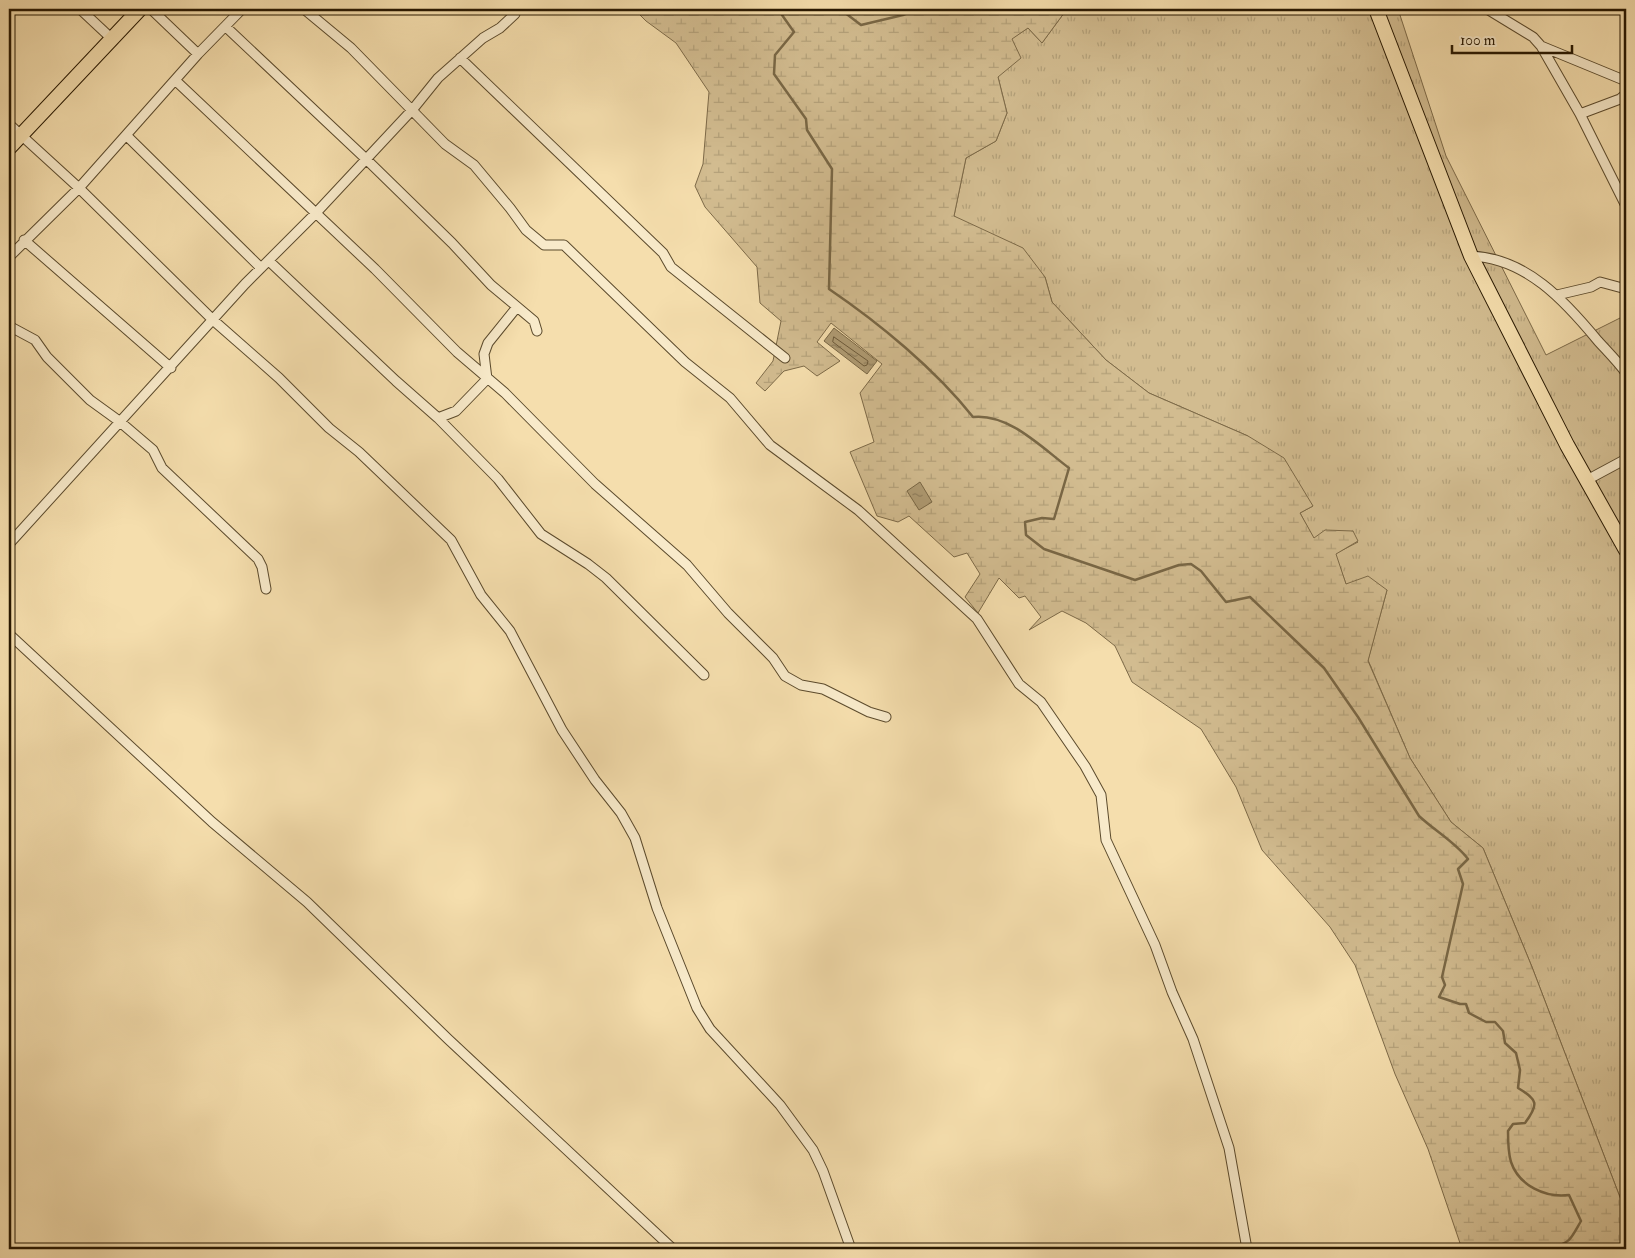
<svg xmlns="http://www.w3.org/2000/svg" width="1635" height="1258" viewBox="0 0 1635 1258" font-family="'IM FELL Double Pica',serif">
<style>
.grass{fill:url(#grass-tufts);stroke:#7d6a48}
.wetland{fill:url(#wetland-marsh);stroke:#7d6a48}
.water{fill:url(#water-ripples);stroke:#796745}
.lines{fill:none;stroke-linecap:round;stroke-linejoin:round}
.shore{stroke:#6c5a3a;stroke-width:1}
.stream{stroke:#796745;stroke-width:2.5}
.street-casing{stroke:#5b4a2c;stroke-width:11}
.primary-casing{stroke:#281801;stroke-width:16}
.street{stroke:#f8eaca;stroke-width:9}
.primary{stroke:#f5dead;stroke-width:14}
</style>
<defs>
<pattern id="grass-tufts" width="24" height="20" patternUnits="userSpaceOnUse" patternTransform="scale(1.25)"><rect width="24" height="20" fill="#d2bc90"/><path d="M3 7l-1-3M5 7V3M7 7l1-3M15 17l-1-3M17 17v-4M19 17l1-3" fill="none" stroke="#b4a17a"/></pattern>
<pattern id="wetland-marsh" width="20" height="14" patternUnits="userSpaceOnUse" patternTransform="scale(1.25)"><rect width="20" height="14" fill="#d2bc90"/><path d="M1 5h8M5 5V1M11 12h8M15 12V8" fill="none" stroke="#b4a17a"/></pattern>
<pattern id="water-ripples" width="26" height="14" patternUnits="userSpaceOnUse" patternTransform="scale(1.25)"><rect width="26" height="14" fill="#af9b73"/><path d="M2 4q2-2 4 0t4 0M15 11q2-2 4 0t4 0" fill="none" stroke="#8e7d5c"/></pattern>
</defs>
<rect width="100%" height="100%" fill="#f5dead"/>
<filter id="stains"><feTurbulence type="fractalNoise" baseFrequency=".004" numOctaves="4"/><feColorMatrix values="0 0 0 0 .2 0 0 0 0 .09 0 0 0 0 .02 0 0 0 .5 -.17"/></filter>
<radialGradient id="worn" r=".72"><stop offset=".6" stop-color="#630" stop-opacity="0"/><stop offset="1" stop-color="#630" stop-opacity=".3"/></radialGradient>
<path class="grass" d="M1067,9H1398L1446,156L1546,355L1626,315V1213L1532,967L1483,848L1451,822L1410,758L1368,660L1387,590L1346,584L1335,554L1358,542L1314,539L1300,513L1313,506L1248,436L1149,393L1106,360L1052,302L1045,277L954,216L966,158L996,141L1007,113L998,77L1011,39L1028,28L1042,43Z"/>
<path class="wetland" d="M634,9H1067L1042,43L1028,28L1012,39L1021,58L998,77L1007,113L996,141L966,158L954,216L1023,248L1045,277L1052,302L1106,360L1149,393L1248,436L1284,458L1313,506L1300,513L1314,538L1325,530L1353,531L1358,541L1336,554L1346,584L1368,576L1387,590L1368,661L1410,758L1451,822L1483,848L1532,967L1626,1213V1249H1462L1428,1149L1395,1074L1355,965L1330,927L1262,850L1236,787L1201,729L1132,682L1115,646L1086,623L1062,611L1029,630L1041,617L1025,596L1019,598L999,578L978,613L965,597L980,574L967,553L954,557L909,516L898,522L877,516L850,452L874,442L860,393L882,364L831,323L817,342L840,361L817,376L804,366L784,371L765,391L756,383L773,361L781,321L760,303L757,267L705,207L695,186L703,164L709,92L676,43L646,21Z"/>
<path class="water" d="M834,328L877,361L867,374L824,341Z
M920,482L932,502L919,510L907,491Z"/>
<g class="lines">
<path class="shore" d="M834,337L868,361L867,365L864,366L833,342Z"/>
<path class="stream" d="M785,9L782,15L794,32L775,55L774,74L806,119L807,130L832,169L829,289C879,323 935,369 973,417C1009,413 1042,448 1069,468L1054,519L1042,518L1025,522L1026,535L1044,549L1135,580L1179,565L1191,564L1201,571L1226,602L1250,597L1324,668L1358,717L1419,816C1435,831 1455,842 1468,859L1458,869L1463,884L1442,977L1445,985L1439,997L1460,1004H1466L1469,1013L1486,1022H1495L1503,1031L1505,1043L1516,1053L1520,1070L1518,1088C1538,1100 1539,1104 1525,1123L1513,1124L1508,1131C1508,1141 1508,1152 1511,1162C1519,1186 1546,1198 1569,1195L1581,1221C1569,1242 1572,1240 1551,1249
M840,9L861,25L903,15L917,9"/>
<defs>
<path id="street" d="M80,9L111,38
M151,9L198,54
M304,9L351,48L445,144L474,165L510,208L526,230L544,245H564L685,362L730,398L770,445L858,510L977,619L1019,684L1041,702L1085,766L1101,795L1106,840L1155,945L1172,992L1193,1039L1229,1148L1247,1249
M1487,9L1533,37L1541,46L1580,114L1626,206
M226,27L366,159L452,243L491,285L534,321L537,331
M1541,46L1626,81
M460,58L663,253L671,267L785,358
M175,80L375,269L457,352L505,393L595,484L687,565L728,613L773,658L785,676L801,685L823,689L869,712L886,717
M1580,114L1620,99L1626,94
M9,124L79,188L213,320L279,378L329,428L359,452L451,540L481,595L510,631L562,730L595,780L621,813L635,838L657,908L697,1008L710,1029L780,1105L813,1150L823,1171L851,1249
M127,136L261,268
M24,240L171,368
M1471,256C1526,258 1565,301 1598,341C1608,352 1618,362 1626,373
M9,257L79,188L198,54L242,9
M269,261L396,381L438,418L498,479L541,534L588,564L606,578L704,675
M1557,295L1591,287L1600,282L1626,289
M9,326L35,340L47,357L90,400L119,421L153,450L162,468L258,559L262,567L266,589
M487,379L484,354L488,343L517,307
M438,418L456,411L487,379
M1587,480L1626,459
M9,544L245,284L315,214L413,109L438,78L483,38L500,28L515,14
M9,634L212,822L307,902L448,1039L673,1249"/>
<path id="primary" d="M1376,9L1471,256L1567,445L1626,550
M9,148L140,9"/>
</defs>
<use href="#street" class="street-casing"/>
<use href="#primary" class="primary-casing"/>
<use href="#street" class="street"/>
<use href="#primary" class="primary"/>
</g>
<rect width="1635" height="1258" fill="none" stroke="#f5dead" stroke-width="30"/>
<rect x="10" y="10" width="1615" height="1238" fill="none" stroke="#281801" stroke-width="2.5"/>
<rect x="15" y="15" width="1605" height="1228" fill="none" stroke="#281801"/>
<path d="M1452 45v8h120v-8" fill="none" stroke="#281801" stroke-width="2.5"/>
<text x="1460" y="45" font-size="15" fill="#281801" stroke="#f8eaca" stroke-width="4" paint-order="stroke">100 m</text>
<rect width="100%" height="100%" filter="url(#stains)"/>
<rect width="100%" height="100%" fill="url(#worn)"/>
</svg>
